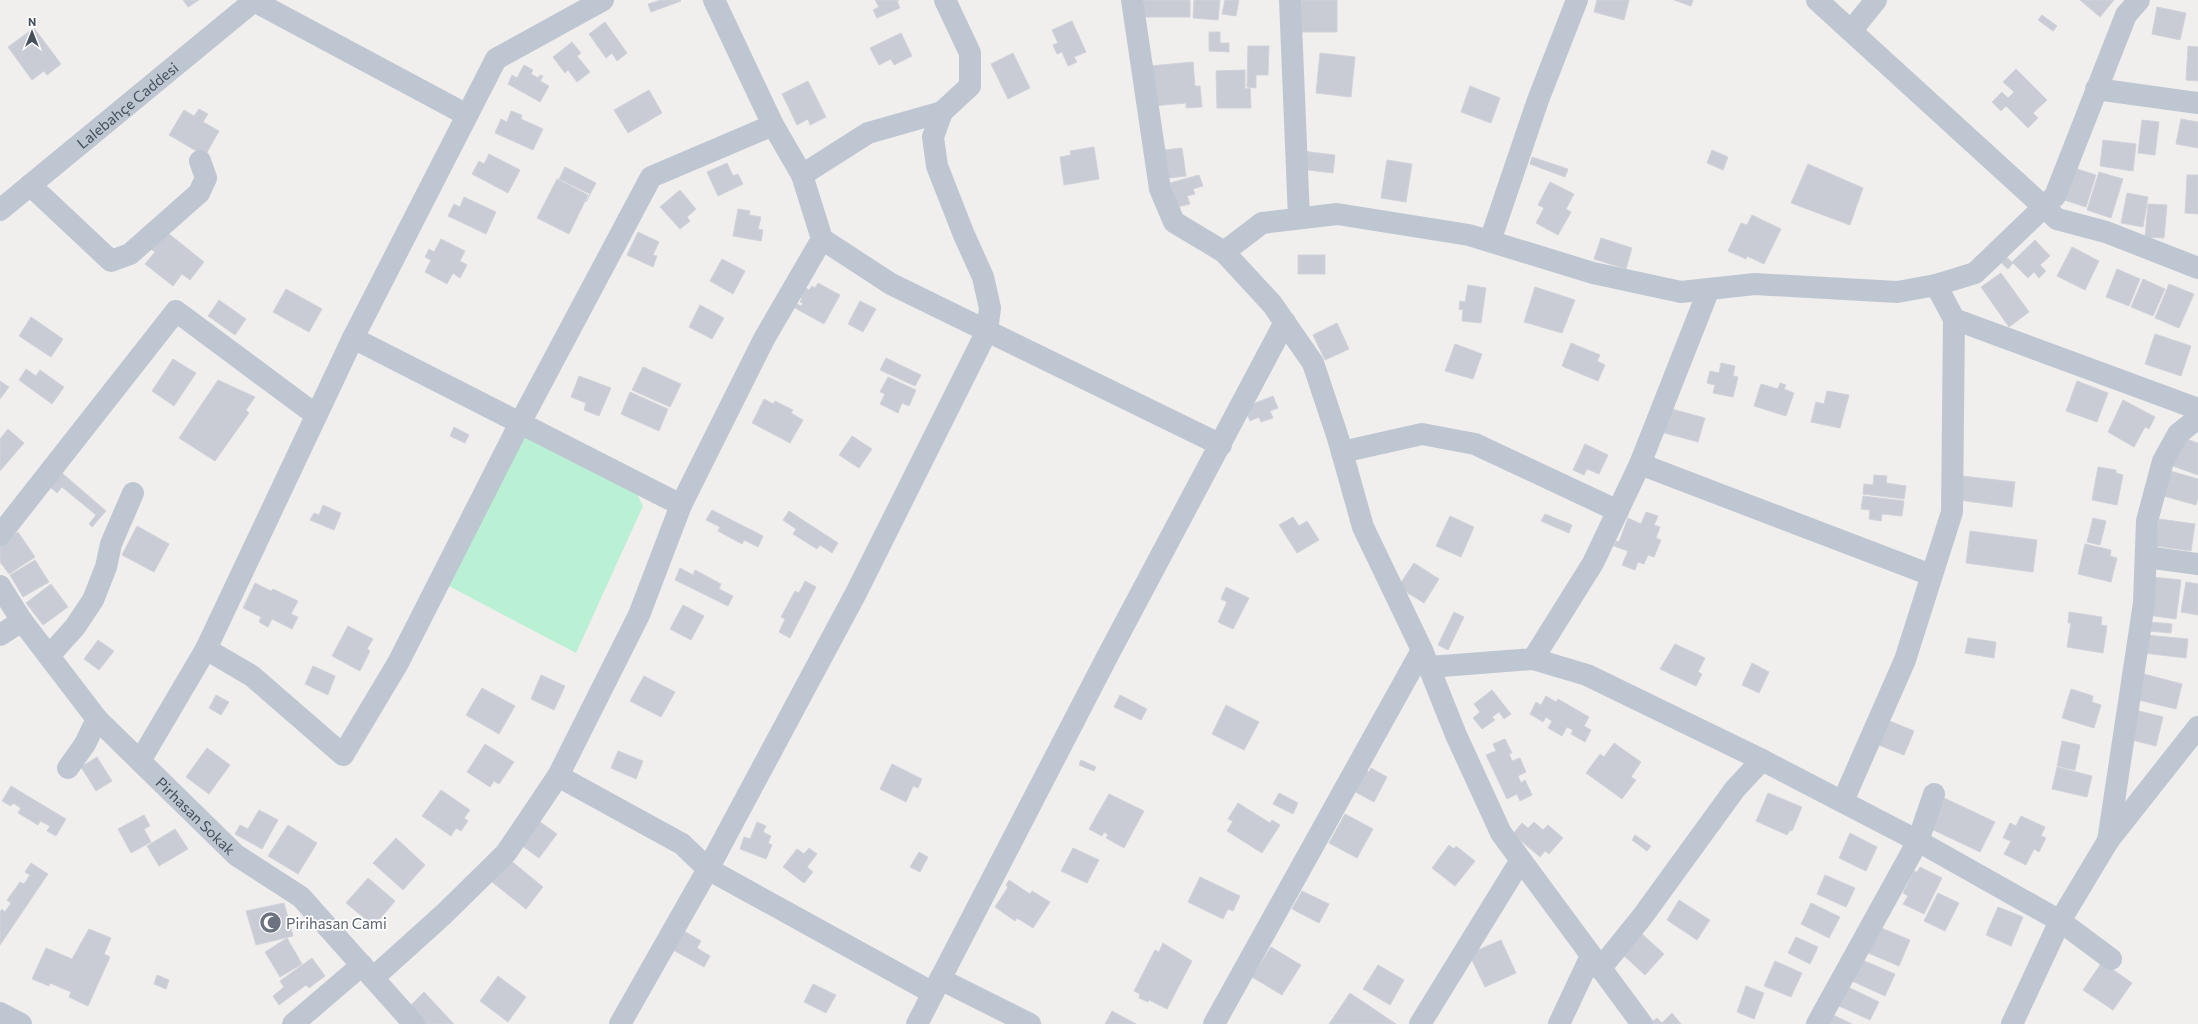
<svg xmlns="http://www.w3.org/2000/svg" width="2198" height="1024" viewBox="0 0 2198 1024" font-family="Commissioner,sans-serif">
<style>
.green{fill:#baf0d3}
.building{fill:#c9ccd4;stroke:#d1d3da}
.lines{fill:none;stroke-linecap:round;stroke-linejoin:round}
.minor{stroke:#bec7d1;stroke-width:22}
.labels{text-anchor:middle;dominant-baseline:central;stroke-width:3.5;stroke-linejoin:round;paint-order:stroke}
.street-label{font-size:15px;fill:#454f5c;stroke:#fff}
.worship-label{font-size:15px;fill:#5b616d;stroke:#fff;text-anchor:start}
</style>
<rect width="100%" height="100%" fill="#f1eeee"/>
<path class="green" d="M527,437L636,492L643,506L576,653L443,583L513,442Z"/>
<path class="building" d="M183,0H199L188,7Z
M661,0H680L681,1L651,12L648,4Z
M875,0H899L897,1L900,8L877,18L873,10L879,7Z
M1139,0H1190V17H1139Z
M1194,0H1220L1218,20L1193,18Z
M1225,0H1239L1236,16L1222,14Z
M1301,0H1337V32H1301Z
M1597,0H1629L1624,20L1594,12Z
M1674,0H1693L1691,6Z
M2080,0H2114L2100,17Z
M2157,7L2186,13L2180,40L2152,34Z
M2042,15L2057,26L2053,31L2038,20Z
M1072,21L1086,52L1074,57L1077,62L1068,66L1062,52L1057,54L1053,45L1058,43L1052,30Z
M605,22L627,53L617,61L612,53L606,58L589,34Z
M34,28L61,64L47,75L44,71L32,80L8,47Z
M1209,32H1220V43H1229V52L1209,51Z
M901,33L912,56L894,65L891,59L879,65L870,48Z
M572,42L581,53L577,56L590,72L577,82L568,70L565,73L553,57Z
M1248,46H1269L1268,75H1256V88L1247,87Z
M2188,46L2198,47V81L2186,80Z
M1013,53L1030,88L1008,99L991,64Z
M1320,53L1355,57L1351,97L1316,93Z
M1193,62L1195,86H1200L1202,107L1186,108V103L1153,106L1150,66Z
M524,65L533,70L531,74L538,78L540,75L543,76L540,81L549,86L540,102L508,84L512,75L517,78Z
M2016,69L2047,100L2033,113L2038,118L2028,128L2006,106L2001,111L1992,102L2002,92L2008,98L2014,92L2003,82Z
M1245,70V89L1250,88L1251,108H1217L1216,71Z
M808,81L826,117L810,125L808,119L797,125L782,94Z
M1470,86L1500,98L1491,123L1461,112Z
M649,90L662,113L628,133L614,110Z
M199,109L208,114L203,122L219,131L205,156L169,135L184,110L194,116Z
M511,111L522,115L521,119L543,129L533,150L495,133L501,119L507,122Z
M2181,119L2198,122V148L2176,144Z
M2142,120L2159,122L2155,155L2138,153Z
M2103,140L2136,144L2133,171L2100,166Z
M1094,147L1099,179L1064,185L1060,157L1071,155L1070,151Z
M1182,148L1186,176L1169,178L1165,150Z
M1712,150L1728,157L1723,170L1707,163Z
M1301,151L1335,155L1333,173L1299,169Z
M489,154L520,170L508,193L472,174L479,161L484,164Z
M1532,157L1568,169L1565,177L1530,164Z
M1387,160L1412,164L1406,202L1381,198Z
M727,163L733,176L738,174L743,184L718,196L707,172Z
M1808,164L1863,188L1850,225L1791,203Z
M565,167L596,183L586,202L590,194L559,179Z
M2071,167L2096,175L2086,207L2061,199Z
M2099,172L2123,179L2111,218L2087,210Z
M1199,175L1203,186L1193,189L1195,194L1187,196L1190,204L1177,207L1170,183Z
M2187,175H2198V214L2185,213Z
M557,179L588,195L569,234L537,218Z
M1550,182L1574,194L1566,209L1571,212L1558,235L1536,223L1544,208L1538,205Z
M680,190L696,209L687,217L690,221L680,229L660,207Z
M2127,193L2148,197L2143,227L2121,223Z
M464,197L496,212L486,234L448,216L454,204L460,207Z
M2148,204L2167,205L2164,238L2145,237Z
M738,209L750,211L749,215L761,217L758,229L763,230L761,241L733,236Z
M1752,215L1781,229L1764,264L1747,256L1746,259L1728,251L1741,223L1747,225Z
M163,229L204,262L190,280L182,274L173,286L145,264L155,252L148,247Z
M638,232L659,242L653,255L657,256L653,267L627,255Z
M1601,238L1632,248L1626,269L1594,259Z
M441,239L465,251L460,261L467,265L460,278L453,273L447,284L425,272L431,260L425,257L429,249L434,252Z
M2035,240L2050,256L2040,265L2046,271L2039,278L2034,272L2028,278L2012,262Z
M2072,247L2099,261L2085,290L2057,276Z
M2002,253L2013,263L2008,269L1997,259Z
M1298,255H1325V274H1298Z
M722,259L745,271L733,294L710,281Z
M2117,269L2140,279L2129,306L2106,297Z
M2001,273L2029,312L2009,327L1981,287Z
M2143,279L2165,289L2153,316L2131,307Z
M818,283L840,295L824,324L795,308L797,304L801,306L803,303L800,302L802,298L798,296L806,288L809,290L812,286L815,288Z
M2169,284L2194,294L2179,328L2155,318Z
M1468,285L1486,288L1481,323L1462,321L1463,310L1459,309L1460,301L1465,302Z
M1535,287L1575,300L1562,333L1524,322Z
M286,289L322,309L309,332L273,312Z
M219,300L246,319L235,335L208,316Z
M860,301L876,309L863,332L848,324Z
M700,305L724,318L712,339L689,327Z
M31,317L63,339L51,357L19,336Z
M1337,323L1349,349L1325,360L1313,335Z
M2155,334L2191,346L2181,376L2145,364Z
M1571,343L1600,355L1597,361L1605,365L1598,381L1562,366Z
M1455,344L1482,354L1473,379L1445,371Z
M886,358L921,375L915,386L880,370Z
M173,359L196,373L174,406L152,391Z
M1721,363L1735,366L1733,376L1738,377L1733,397L1713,393L1715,385L1707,383L1710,371L1719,373Z
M643,367L681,384L670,407L632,390Z
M26,369L36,376L40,370L64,387L52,404L19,380Z
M579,376L611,388L599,416L584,410L586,403L571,397Z
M888,377L916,390L909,406L902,403L898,413L880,404L885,394L880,392Z
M218,380L255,397L246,410L249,413L215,461L179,438Z
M0,381L9,387L0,399Z
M2077,381L2108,393L2097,422L2066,411Z
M1780,383L1786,385L1784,389L1794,393L1786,416L1754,406L1761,384L1778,389Z
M1827,391L1849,395L1840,428L1811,422L1816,402L1824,404Z
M630,392L668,409L659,431L621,414Z
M1273,396L1278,408L1270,411L1273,418L1261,422L1259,417L1250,421L1245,407Z
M764,399L773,404L775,401L793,410L791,413L803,420L790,443L752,423Z
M2123,400L2155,417L2149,429L2145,427L2134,447L2108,432Z
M1668,408L1705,418L1698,442L1661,432Z
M454,427L469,435L465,443L450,436Z
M8,429L24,443L0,471V439Z
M852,436L872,449L859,468L839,455Z
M2180,437L2198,443V475L2170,465Z
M1585,444L1608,455L1599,474L1587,469L1584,475L1573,470Z
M2098,467L2116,470V473L2123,475L2117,505L2092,500Z
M2167,470L2198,479V497L2196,505L2160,495Z
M62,473L106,511L92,527L89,524L96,515L62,487L57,493L50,487Z
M1874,475L1887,476L1886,483L1906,486L1904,499L1863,494L1864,484L1873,485Z
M1962,476L2015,482L2012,507L1958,500Z
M1863,496L1904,501L1902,516L1882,514L1881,521L1869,519L1870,510L1861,509Z
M323,505L341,513L334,530L310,520L314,513L319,515Z
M712,510L763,536L758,547L744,540L742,544L718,531L720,527L706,520Z
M789,511L838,543L832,553L820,545L817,549L793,534L796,529L783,520Z
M1646,512L1658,516L1654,525L1660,527L1656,538L1661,540L1654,557L1648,555L1644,564L1638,562L1635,570L1622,565L1628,551L1614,546L1616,541L1619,542L1628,518L1641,524Z
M1545,514L1572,525L1569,533L1541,521Z
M1450,516L1474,527L1461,557L1436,546Z
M1293,517L1299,526L1307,521L1319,540L1297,553L1279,525Z
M2093,518L2106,521L2100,545L2087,542Z
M2159,519L2195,524L2191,551L2155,546Z
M137,526L169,544L154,572L122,555Z
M1970,531L2037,540L2033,572L1966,563Z
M18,532L35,557L9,574L0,562V544Z
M2085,544L2111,550L2110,556L2117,558L2111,582L2078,574Z
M35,560L49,582L23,597L10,575Z
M1414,563L1439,579L1424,603L1398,587Z
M680,568L693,575L695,570L721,584L719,589L733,596L728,606L675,580Z
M2152,577L2181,580L2176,619L2147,615Z
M805,581L816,587L790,638L779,632L785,619L781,617L795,591L799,593Z
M2186,582L2198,584V615L2181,612Z
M255,583L271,591L273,589L298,601L291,614L298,617L292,629L272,619L268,627L259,622L261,617L243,608Z
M51,584L68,607L43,625L26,603Z
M1226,587L1249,598L1233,629L1218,622L1227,602L1221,599Z
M683,605L704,616L691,640L670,629Z
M1454,612L1464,617L1448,650L1438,645Z
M2069,612L2102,617L2101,625L2107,626L2103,653L2067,647L2071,623H2068Z
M2150,622L2172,624L2171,633L2149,631Z
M348,626L373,639L367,649L370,651L360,671L332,656Z
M2145,635L2188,639L2186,658L2143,653Z
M1968,638L1996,642L1994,658L1965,653Z
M98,640L114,651L99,670L84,659Z
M1675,644L1705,658L1698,672L1702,674L1696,686L1660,669Z
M1752,663L1769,672L1759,693L1742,685Z
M313,666L335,676L328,695L305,684Z
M2144,674L2182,684L2176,709L2134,699Z
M541,675L565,686L554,710L531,699Z
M644,676L675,692L661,717L630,701Z
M482,688L515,706L499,734L466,715Z
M2071,689L2093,696L2092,702L2101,705L2094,728L2062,718Z
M1492,690L1511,714L1504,719L1499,712L1492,717L1495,720L1482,729L1473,718L1480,712L1474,704Z
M216,695L229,702L221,715L209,708Z
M1120,695L1147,709L1141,720L1114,707Z
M1546,696L1556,702L1558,699L1589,717L1584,726L1591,730L1585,742L1571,734L1573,730L1567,727L1562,736L1548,728L1552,721L1546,717L1543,722L1530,714L1536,702L1541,705Z
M1226,705L1259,722L1244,750L1212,734Z
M2135,710L2163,717L2156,746L2128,739Z
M1880,717L1914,731L1904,755L1876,744Z
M1505,739L1512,753L1509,754L1512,761L1520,758L1526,772L1518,776L1521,783L1525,780L1532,795L1520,801L1517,794L1507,799L1486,755L1496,751L1493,744Z
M2062,741L2080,745L2075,770L2057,766Z
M1614,743L1641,762L1631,777L1636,780L1622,799L1586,773L1600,754L1604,757Z
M485,744L514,762L499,784L494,781L490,787L467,772Z
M207,748L230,765L209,794L186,777Z
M618,751L643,761L636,779L611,768Z
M97,757L112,781L96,791L81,767Z
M1081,760L1096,767L1094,771L1079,765Z
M892,764L922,779L918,788L913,786L906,802L880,789Z
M1360,767L1369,772L1371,768L1387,777L1374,802L1348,788Z
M2057,767L2092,776L2087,797L2052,789Z
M11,786L66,819L56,836L47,831L50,826L40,821L38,825L18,813L21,808L13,803L11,806L2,801Z
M441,790L470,810L464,818L468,821L461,831L456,828L451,836L422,816Z
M1279,793L1298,803L1293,814L1273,804Z
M1768,793L1802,807L1792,831L1790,830L1787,835L1756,821Z
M1109,794L1144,811L1124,848L1106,838L1108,835L1104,832L1102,836L1089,829Z
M1940,796L1995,822L1980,852L1925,826Z
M1238,803L1270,823L1272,820L1280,825L1262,853L1227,831L1233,821L1228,819Z
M259,810L278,820L262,849L235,834L240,825L248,829Z
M1345,814L1373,829L1357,858L1329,843Z
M144,815L150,826L144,829L151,842L131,853L118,829Z
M2021,816L2045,827L2041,836L2046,838L2039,852L2034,849L2026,865L2004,854L2011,841L2003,838L2010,823L2016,826Z
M539,821L557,834L539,858L521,845Z
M757,822L766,826L763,832L771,836L768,843L772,845L766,859L740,849L744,837L750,839Z
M1534,822L1543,830L1548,825L1563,838L1549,854L1545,851L1540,857L1513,834L1522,823L1528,828Z
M288,825L317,843L298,874L268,856Z
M175,829L188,849L159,866L147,846Z
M1850,833L1877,847L1866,871L1839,858Z
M1635,835L1651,846L1647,851L1632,840Z
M396,838L425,865L403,890L373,863Z
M1449,845L1454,849L1456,846L1475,861L1455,886L1432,868Z
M809,848L817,854L807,867L813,872L804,883L783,867L797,849L804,854Z
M1073,848L1099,860L1087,883L1061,871Z
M919,852L928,857L920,872L910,867Z
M510,860L543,887L526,909L492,882Z
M31,863L48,874L0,945V912L2,909L5,912L11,903L7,900L20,882L24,884L30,875L25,872Z
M1920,867L1942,878L1924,914L1903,904L1908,896L1903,893L1914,871L1917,872Z
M1825,875L1855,888L1846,907L1817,894Z
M1200,877L1240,896L1233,911L1228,909L1223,919L1188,902Z
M368,878L395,901L374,926L346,903Z
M1009,880L1030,894L1032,891L1050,902L1033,928L1017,918L1015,921L995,907L1008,887L1006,885Z
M1302,891L1329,904L1319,923L1292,909Z
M1938,893L1959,903L1945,931L1924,921Z
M1679,900L1710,920L1697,940L1667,920Z
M284,903L293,936L256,945L246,911Z
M1811,903L1840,917L1829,938L1801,924Z
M1998,907L2023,917L2011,946L1986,935Z
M1879,927L1910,940L1899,966L1868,953Z
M89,929L111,938L104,954L110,957L88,1006L69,997L71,992L50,983L49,986L32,979L46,948L72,959Z
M684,931L701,941L697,948L710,956L704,967L673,950Z
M1641,933L1664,954L1645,975L1622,954Z
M1796,937L1818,947L1810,964L1788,953Z
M287,938L302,964L280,977L265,952Z
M1501,940L1516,973L1485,987L1469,954Z
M1163,943L1192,961L1167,1009L1149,1000L1148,1002L1139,998L1140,994L1134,991L1155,950L1159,952Z
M1271,947L1301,965L1282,995L1252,977Z
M312,958L325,976L309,988L306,985L279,1005L273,996L284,987L280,981Z
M1860,959L1895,974L1885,996L1850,980Z
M1775,961L1802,973L1791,997L1764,986Z
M2102,962L2132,983L2113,1010L2083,990Z
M1378,965L1404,980L1390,1005L1363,989Z
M157,975L169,980L166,989L154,984Z
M498,976L526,997L508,1022L480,1001Z
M813,984L836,995L826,1013L804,1002Z
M1746,986L1764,993L1754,1019L1737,1012Z
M1848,987L1879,1002L1870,1020L1839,1006Z
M424,992L454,1024H424L408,1008Z
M1350,993L1396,1024H1329Z
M1112,1011L1136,1024H1105Z
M1672,1013L1681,1024H1649L1657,1018L1662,1023Z
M1831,1014L1852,1024H1826Z"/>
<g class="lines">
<g class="minor">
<path d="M714,0L773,125L802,175L822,239L891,284L1221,445"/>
<path d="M1132,0L1160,189L1174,222L1224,252L1272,304L1313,363L1338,438L1363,527L1422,650L1456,735L1501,833L1642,1024"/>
<path d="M1290,0L1299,218"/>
<path d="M1817,0L2057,219L2106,232L2198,268"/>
<path d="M254,1L467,115"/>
<path d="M1851,31L1876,0"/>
<path d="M2096,89L2198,103"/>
<path d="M802,175L868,133L942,112L970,86V53L945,0"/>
<path d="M30,185L111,261L130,254L199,193L206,178L200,161"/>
<path id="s1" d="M0,210L255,0"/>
<path d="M1490,241L1538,100L1577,0"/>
<path d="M1224,252L1262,223L1337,214L1469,235L1593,273L1681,292L1755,284L1897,292L1936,285L1975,273L2055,196L2126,15L2139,0"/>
<path d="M1954,319L2198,409"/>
<path d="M353,338L681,505"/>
<path d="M1342,452L1422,434L1475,444L1618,511"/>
<path d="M1640,464L1931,575"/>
<path d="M0,535L176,311L316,415"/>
<path d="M2146,557L2198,564"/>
<path id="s2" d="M0,586L22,621L97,719L236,855L301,897L414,1024"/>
<path d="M0,635L22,621"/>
<path d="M206,649L252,676L343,755L398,663L520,423L651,177L773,125"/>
<path d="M49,656L75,627L93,600L106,567L111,544L133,493"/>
<path d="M1533,659L1587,675L1762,760"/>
<path d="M1429,667L1533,659L1593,563L1640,464L1709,289"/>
<path d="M140,761L206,649L353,338L496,59L603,0"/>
<path d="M68,768L85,744L97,719"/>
<path d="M558,776L682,844L708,869L933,993"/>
<path d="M1843,801L1905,660L1952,512L1954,319L1936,285"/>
<path d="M2108,841L2144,603L2147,521L2163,461L2178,434L2198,418"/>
<path d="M1600,969L1642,917L1735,789L1762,760L1918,841L2060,921L2111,959"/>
<path d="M373,978L444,914L506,853L558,776L639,615L681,505L764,339L822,239"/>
<path d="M940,979L1030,1024"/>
<path d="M0,1013L21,1024"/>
<path d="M293,1024L362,965"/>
<path d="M620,1024L708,869L856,593L987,331L990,308L983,277L964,235L937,166L933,137L942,112"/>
<path d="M917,1024L1107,657L1285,322"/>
<path d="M1214,1024L1422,650"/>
<path d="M1420,1024L1521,860"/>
<path d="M1559,1024L1591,956"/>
<path d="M1817,1024L1918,841L1934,794"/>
<path d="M2012,1024L2060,921L2108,841L2198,727"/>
</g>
</g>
<defs>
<symbol id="mosque-disc" viewBox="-11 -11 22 22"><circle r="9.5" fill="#6b7280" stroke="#fff"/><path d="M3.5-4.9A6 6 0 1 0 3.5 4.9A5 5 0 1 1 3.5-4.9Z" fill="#fff"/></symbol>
</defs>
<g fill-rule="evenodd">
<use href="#mosque-disc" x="258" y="910" width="25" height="25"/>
</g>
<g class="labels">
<g class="street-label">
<text stroke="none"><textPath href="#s1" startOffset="165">Lalebahçe Caddesi</textPath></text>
<text stroke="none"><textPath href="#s2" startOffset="303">Pirhasan Sokak</textPath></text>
</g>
<g class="worship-label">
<text x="286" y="923">Pirihasan Cami</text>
</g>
</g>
<g transform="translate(32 32)" stroke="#ffffff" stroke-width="3" paint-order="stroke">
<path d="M0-3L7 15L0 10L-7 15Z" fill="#454f5c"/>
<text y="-6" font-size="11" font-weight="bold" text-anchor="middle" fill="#454f5c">N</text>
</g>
</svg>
